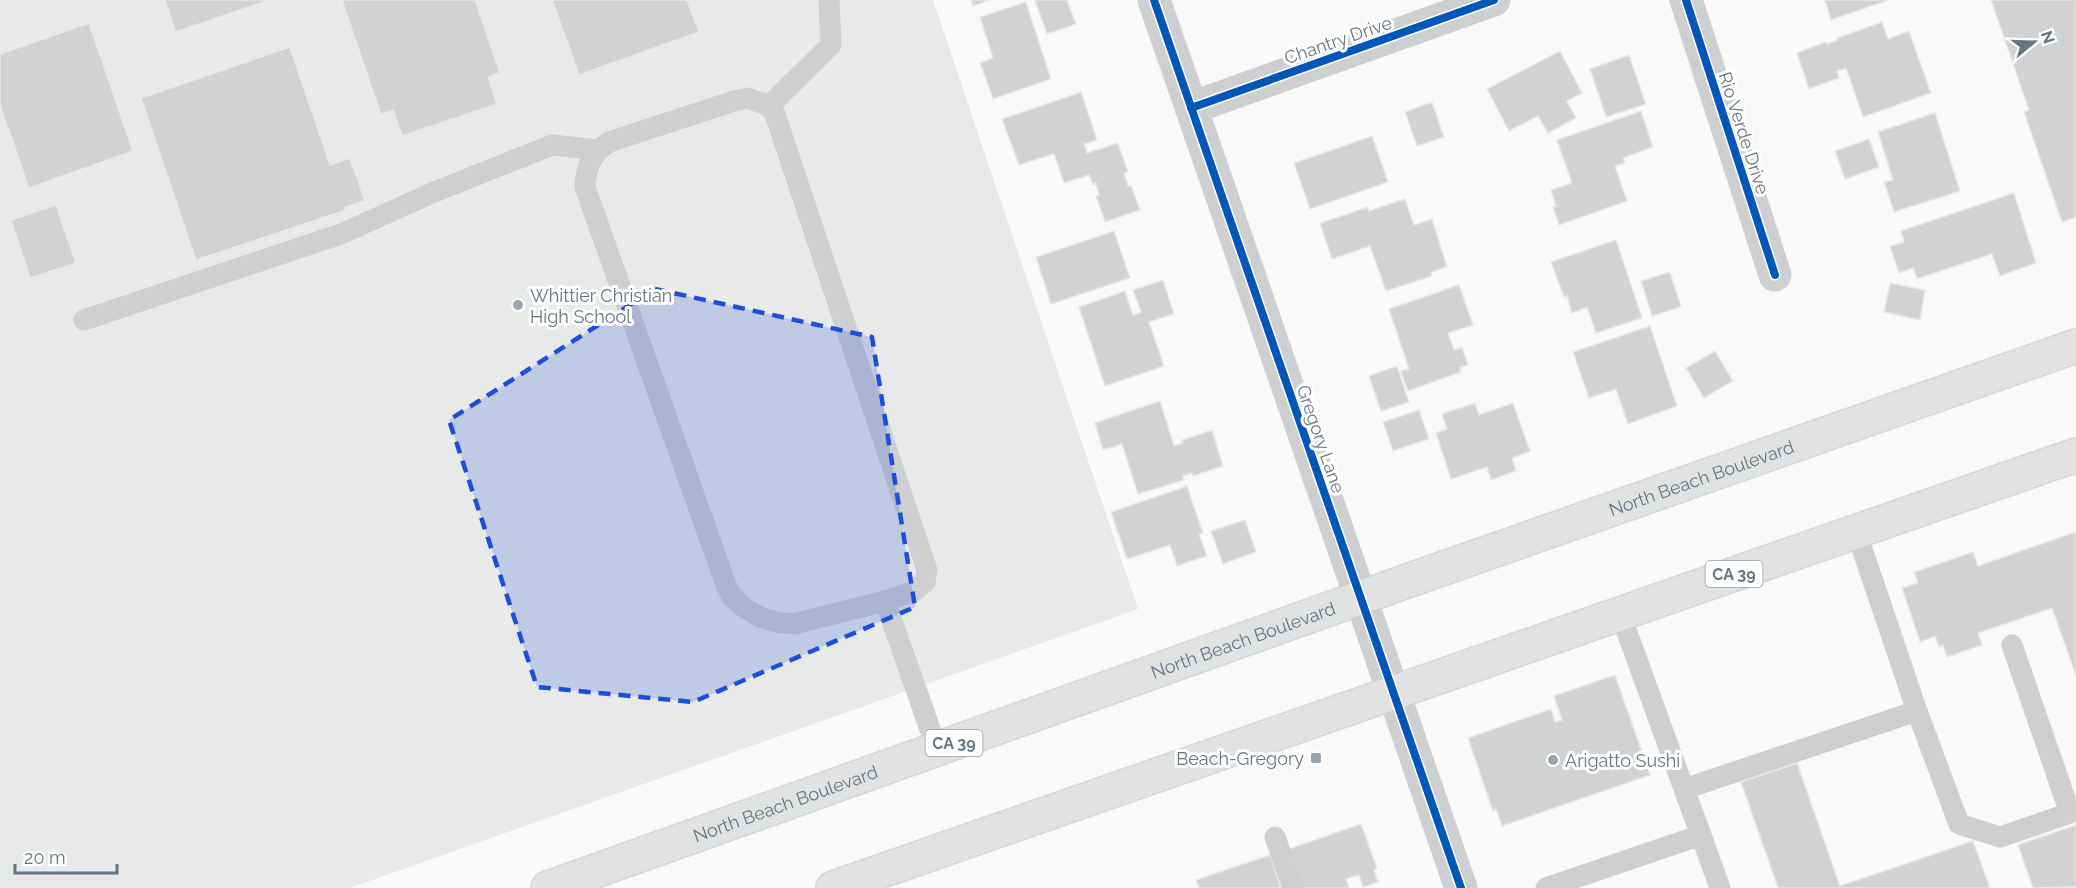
<svg xmlns="http://www.w3.org/2000/svg" width="2076" height="888" viewBox="0 0 2076 888" font-family="Raleway,sans-serif">
<style>
.built{fill:#e8e9e9}
.building{fill:#d0d2d3;stroke:#e8e8e8;stroke-width:1.5}
.lines{fill:none;stroke-linecap:round;stroke-linejoin:round}
.primary-casing{stroke:#d5d6d7;stroke-width:36}
.service{stroke:#cecfd0;stroke-width:21}
.minor{stroke:#cecfd0;stroke-width:33}
.primary{stroke:#e1e2e2;stroke-width:33}
.cycleway-casing{stroke:#fff;stroke-width:11}
.cycleway{stroke:#0057b8;stroke-width:8}
.marked{fill:#1d4ed8;fill-opacity:0.2;stroke:#1d4ed8;stroke-width:4.5;stroke-dasharray:12 8;stroke-linejoin:round}
.poi-dot{fill:#99a4ac;stroke:#fff;stroke-width:2}
.labels{text-anchor:middle;dominant-baseline:central;stroke-width:6;stroke-linejoin:round;paint-order:stroke}
.shield{fill:#fff;stroke:#939fa8;stroke-width:1.5}
.shield-label{font-size:16px;font-weight:bold;fill:#657683}
.street-label{font-size:18px;fill:#657683;stroke:#fff}
.poi-label{font-size:18px;fill:#657683;stroke:#fff;text-anchor:start}
</style>
<rect width="100%" height="100%" fill="#f9f9f9"/>
<path class="built" d="M0,0H933L1138,609L350,888H0Z"/>
<path class="building" d="M165,0H265L266,1L176,32Z
M342,0H475L500,73L488,77L497,104L402,136L393,110L381,115Z
M552,0H687L699,32L579,75Z
M971,0H990L973,6Z
M1035,0H1067L1076,24L1047,34Z
M1825,0H1889L1831,20Z
M1991,0H2076V217L2062,222L2024,112L2029,110Z
M1026,2L1051,79L993,99L980,63L993,58L980,17Z
M1882,22L1888,39L1909,31L1931,93L1863,117L1846,68L1837,71L1839,78L1809,89L1797,53L1826,42L1827,44L1838,40L1837,38Z
M89,23L133,151L29,188L0,105V54Z
M290,47L330,165L350,158L365,201L345,207L346,210L196,260L141,98Z
M1560,51L1582,93L1567,101L1576,118L1548,133L1538,116L1509,131L1487,89Z
M1629,55L1646,104L1606,117L1590,69Z
M1081,92L1097,140L1084,144L1087,153L1118,143L1128,172L1124,173L1128,186L1131,185L1140,210L1105,222L1096,196L1099,195L1096,183L1093,184L1089,175L1064,183L1054,154L1019,165L1002,119Z
M1432,102L1444,137L1417,146L1405,112Z
M1641,111L1653,147L1623,158L1625,163L1615,166L1627,201L1559,225L1553,207L1556,206L1551,190L1572,183L1557,140Z
M1935,113L1960,191L1894,212L1884,182L1893,180L1878,132Z
M1372,136L1388,182L1310,209L1294,163Z
M1869,139L1879,167L1845,179L1835,151Z
M2014,193L2036,263L2000,276L1992,254L1917,279L1913,268L1899,273L1890,246L1904,242L1901,231Z
M1405,199L1414,225L1432,219L1447,267L1431,272L1432,276L1386,291L1370,246L1332,259L1320,223L1368,207L1369,211Z
M56,205L76,263L30,278L11,220Z
M1114,231L1130,278L1051,304L1036,257Z
M1616,240L1642,318L1596,333L1587,307L1572,313L1567,296L1564,297L1551,262Z
M1670,272L1681,307L1652,316L1641,281Z
M1163,280L1174,314L1149,322L1164,366L1105,386L1079,307L1125,291L1133,315L1141,312L1133,290Z
M1890,283L1925,290L1920,320L1884,312Z
M1459,285L1473,325L1448,333L1454,350L1462,347L1468,365L1460,368L1461,372L1408,391L1401,371L1409,369L1389,309Z
M1650,326L1677,406L1628,424L1616,389L1589,398L1573,352Z
M1715,351L1733,381L1704,398L1686,368Z
M1397,366L1409,402L1381,411L1369,376Z
M1160,401L1174,446L1183,443L1182,440L1212,430L1223,466L1193,476L1192,473L1183,476L1184,480L1138,494L1122,444L1103,450L1095,423Z
M1475,403L1479,415L1513,403L1530,451L1512,458L1516,471L1491,480L1487,467L1451,479L1436,433L1447,429L1442,414Z
M1419,410L1429,439L1393,451L1383,422Z
M1187,486L1203,533L1199,534L1207,556L1177,566L1170,545L1127,559L1111,512Z
M1245,520L1256,552L1223,564L1211,531Z
M2076,532V676L2052,608L1978,633L1982,645L1947,657L1943,645L1939,647L1935,636L1920,642L1902,588L1918,583L1914,572L1973,552L1978,566Z
M1615,675L1650,775L1502,826L1496,809L1493,811L1468,738L1551,709L1555,722L1562,720L1554,696Z
M1797,763L1840,886L1973,841L1990,888H1778L1741,782Z
M1361,824L1377,868L1374,870L1378,882L1363,887L1359,875L1346,879L1349,888H1302L1289,849Z
M2076,825V887L2033,888L2018,845Z
M1270,855L1281,888H1199L1196,880Z"/>
<g class="lines">
<defs>
<g id="primary">
<path id="s1" d="M548,888L1410,580L2076,346"/>
<path d="M833,888L2076,455"/>
</g>
</defs>
<use href="#primary" class="primary-casing"/>
<path class="service" d="M748,98L769,106L775,114L927,570L925,582L915,591L885,601L794,624L776,622L760,617L746,609L732,597L726,585L585,187C586,167 591,154 609,142L734,101Z
M769,106L831,45L829,0
M84,320L341,234L432,193L552,145L597,150
M885,601L937,749
M1620,613L1684,789L1917,711L1856,531
M1917,711L1959,824L2000,837L2070,813L2012,645
M1701,835L1720,888
M1275,837L1293,888
M1546,888L1701,835L1684,789"/>
<path class="minor" d="M1154,0L1461,888
M1686,0L1775,275
M1191,108L1494,0"/>
<use href="#primary" class="primary"/>
<defs>
<path id="cycleway" d="M1154,0L1461,888
M1686,0L1775,275
M1191,108L1494,0"/>
</defs>
<use href="#cycleway" class="cycleway-casing"/>
<use href="#cycleway" class="cycleway"/>
</g>
<path class="marked" d="M655,289L872,337L915,607L693,702L537,687L449,420Z"/>
<g class="poi-dot">
<circle cx="518" cy="305" r="6"/>
<rect x="1310" y="752" width="12" height="12" rx="3"/>
<circle cx="1553" cy="760" r="6"/>
</g>
<g class="labels">
<g class="shield">
<rect x="1705.5" y="561" width="57" height="26" rx="4.5"/>
<rect x="925.5" y="730" width="57" height="26" rx="4.5"/>
</g>
<g class="shield-label">
<text x="1734" y="574">CA 39</text>
<text x="954" y="743">CA 39</text>
</g>
<g class="street-label">
<text transform="translate(1338 40) rotate(-19)">Chantry Drive</text>
<text transform="translate(1744 133) rotate(72)">Rio Verde Drive</text>
<text transform="translate(1321 439) rotate(71)">Gregory Lane</text>
<text stroke="none"><textPath href="#s1" startOffset="1224">North Beach Boulevard</textPath></text>
<text stroke="none"><textPath href="#s1" startOffset="738">North Beach Boulevard</textPath></text>
<text stroke="none"><textPath href="#s1" startOffset="252">North Beach Boulevard</textPath></text>
</g>
<g class="poi-label">
<text x="530" y="295">Whittier Christian<tspan x="530" dy="21">High School</tspan></text>
<text x="1304" y="758" text-anchor="end">Beach-Gregory</text>
<text x="1565" y="760">Arigatto Sushi</text>
</g>
</g>
<g transform="translate(2034 42) rotate(71)" stroke="#ffffff" stroke-width="4.5" paint-order="stroke">
<path d="M0-4.5L10 22L0 15L-10 22Z" fill="#657683"/>
<text y="-9" font-size="16" font-weight="bold" text-anchor="middle" fill="#657683">N</text>
</g>
<path d="M15 864v9h102v-9" fill="none" stroke="#657683" stroke-width="3"/>
<text x="24" y="864" font-size="18" fill="#657683" stroke="#ffffff" stroke-width="4.5" paint-order="stroke">20 m</text>
</svg>
